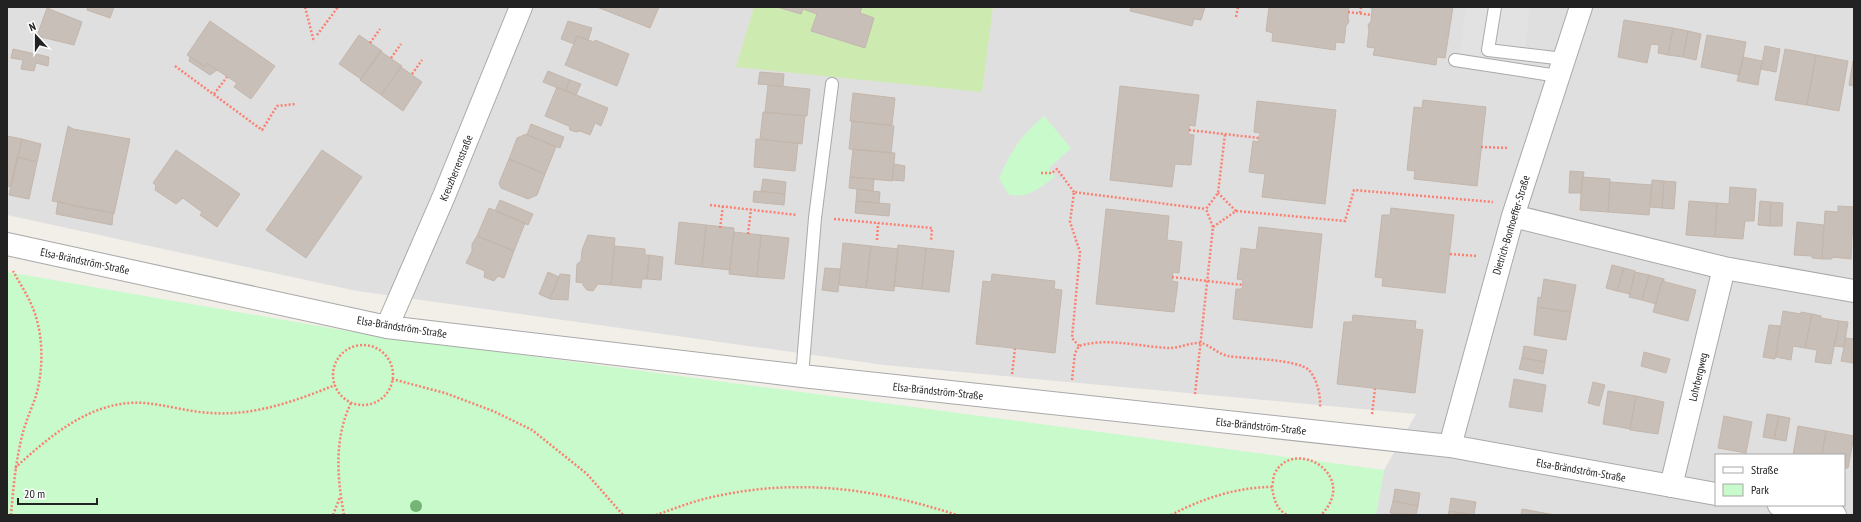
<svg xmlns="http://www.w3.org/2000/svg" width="1861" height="522" viewBox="0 0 1861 522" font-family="'PT Sans Narrow',sans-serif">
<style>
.residential{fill:#e0dfdf;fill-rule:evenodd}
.grass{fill:#cdebb0}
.park{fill:#c8facc}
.parking{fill:#e2e2e2}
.building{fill:#c7bfb8;stroke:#c4b6ab}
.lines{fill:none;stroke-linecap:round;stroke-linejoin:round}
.service-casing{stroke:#a9a9a9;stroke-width:14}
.minor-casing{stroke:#a9a9a9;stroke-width:24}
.path{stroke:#fa8072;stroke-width:2.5;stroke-dasharray:2 2;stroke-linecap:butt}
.service{stroke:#fff;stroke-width:12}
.minor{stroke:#fff;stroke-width:22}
.tree{fill:#74b475}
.labels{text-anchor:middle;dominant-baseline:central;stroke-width:3;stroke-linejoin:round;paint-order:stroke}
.street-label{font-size:11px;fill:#222;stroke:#fff}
</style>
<rect width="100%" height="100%" fill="#f2efe9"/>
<path class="residential" d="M7,7H1854V515H1376L1384,470L1416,414L884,365L357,291L7,215ZM1716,455H1844V505H1716Z"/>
<path class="grass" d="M754,7H777L801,14L803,9L817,14L811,32L865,48L874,18L860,13L862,7H993L982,92L736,67Z"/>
<path class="park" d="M1044,116L1071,148L1049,168L1055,177C1039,188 1027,200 1008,194L999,178C1012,149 1020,137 1044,116Z
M7,272L359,333L1384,470L1376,515H7Z"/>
<path class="parking" d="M1466,7H1530L1525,49L1504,46L1502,59L1460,53Z"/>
<path class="building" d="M88,7H114L110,18L87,10Z
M597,7H659L650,28Z
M777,7H862L860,13L874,18L865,48L811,31L817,14L803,9L801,14Z
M1131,7H1205L1201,20L1194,19L1192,26L1130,11Z
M1269,7H1349L1348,17L1349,22L1346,26L1344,43L1336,42L1335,50L1272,41L1273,33L1266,31Z
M1371,7H1453L1445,58L1437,57L1436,65L1373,55L1375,48L1367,47L1369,29L1368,25L1371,21L1372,10Z
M47,8L82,22L74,45L37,36Z
M1624,20L1673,28L1668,55L1658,53L1659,45L1651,44L1647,63L1618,57Z
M210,21L275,66L251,99L234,87L237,83L217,70L207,63L205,67L187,55Z
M568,21L592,28L588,40L577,36L574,44L561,39Z
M1673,28L1688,31L1683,57L1668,55Z
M1688,31L1701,34L1696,60L1683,57Z
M359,35L382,51L361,79L339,64Z
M1707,35L1746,42L1740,75L1701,67Z
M577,36L594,42L595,40L629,54L617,86L565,65Z
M1765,46L1780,49L1776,72L1761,69Z
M13,49L49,57L48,66L36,63L34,71L21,69L23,60L11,58Z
M1785,49L1816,55L1807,105L1775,100Z
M380,51L402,66L381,95L360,80Z
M1816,55L1848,61L1839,111L1807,105Z
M190,57L205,67L207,63L217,70L210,75L189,61Z
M1743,57L1762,61L1758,85L1737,81Z
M1853,61L1854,62V86L1849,85Z
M401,67L422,82L403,111L381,95Z
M548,71L570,80L565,91L543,82Z
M760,72L784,74L783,86L758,84Z
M570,80L581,84L576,95L565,91Z
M768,85L810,89L807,116L765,112Z
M1120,86L1199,95L1195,126L1189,125V130L1188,134L1194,135L1191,165L1175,164L1172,187L1110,180Z
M557,87L608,108L601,126L595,123L590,135L580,131L576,132L570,130L569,126L545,116Z
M853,93L895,98L892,125L850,121Z
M1423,100L1486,107L1477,186L1414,179L1415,171L1407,170L1414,107L1422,108Z
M1257,101L1336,110L1325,204L1262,197L1265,174L1249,172L1253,141L1259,142V138L1260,133L1254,132Z
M763,112L805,116L802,144L760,139Z
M852,121L894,126L891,153L849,149Z
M531,124L564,137L560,148L527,135Z
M68,126L73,129L130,139L114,214L113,213L52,201Z
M526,134L556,147L545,174L509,159L517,138Z
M7,136L22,139L11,187L7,186Z
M22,139L41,144L37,162L18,157Z
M756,139L798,143L795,171L754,167Z
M853,149L895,153L892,181L850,177Z
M176,150L240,194L217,227L200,215L202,212L183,198L176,204L155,190L156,185L153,183Z
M322,150L362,177L306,258L266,230Z
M17,157L37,162L29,199L9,195Z
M509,159L545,174L537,195L528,199L501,188L499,183Z
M894,164L905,166L904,181L892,180Z
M1570,171L1584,172L1581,193H1569Z
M850,177L874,179L873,191L849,188Z
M1582,177L1610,179L1608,212L1580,210Z
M763,179L786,182L785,194L761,191Z
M1652,180L1664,181L1662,208L1650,207Z
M1664,181L1676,182L1674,209L1662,208Z
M1610,182L1652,185L1649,215L1608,212Z
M1730,187L1756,189L1754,221H1745L1743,239L1715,237L1717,203L1729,204Z
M857,189L880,192L879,203L856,201Z
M754,191L785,194L784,205L753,202Z
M500,200L533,214L528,225L495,211Z
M58,201L73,206L113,213L112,225L56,214Z
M856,201L890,204L889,216L855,213Z
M1689,201L1717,203L1715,237L1686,235Z
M1760,201L1771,202L1770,226L1758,225Z
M1771,202L1783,203L1782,226H1770Z
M1838,206L1854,207V236L1852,235L1851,259L1832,257V259H1822L1825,211L1838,212Z
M489,208L525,223L514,251L477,236Z
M1391,208L1454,215L1445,293L1382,286L1383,278L1375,277L1382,215H1390Z
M1106,209L1169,216L1167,240L1182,242L1179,273L1173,272L1172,281L1178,282L1174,312L1096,304Z
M679,222L706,225L702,267L675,264Z
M1797,222L1824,225L1822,259L1812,258V256L1794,255Z
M706,225L734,228L730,270L702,267Z
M1259,227L1322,234L1312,328L1233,319L1236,289H1242L1243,280L1237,279L1241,248L1256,250Z
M734,232L761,235L757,277L729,274Z
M588,235L615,238L611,285L598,284L593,291L587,290L583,285V283L576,282L577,264L581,261L582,250Z
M761,235L789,238L784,279L757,277Z
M477,236L514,251L504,278L498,276L494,281L484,277L485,271L466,263L472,251V244Z
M843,243L871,246L866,288L839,285Z
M898,245L926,248L922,289L894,286Z
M615,246L645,249V255H649L647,279H642L641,288L611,285Z
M871,246L898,249L894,291L866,288Z
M926,248L954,251L949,292L922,289Z
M649,255L663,257L661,280L647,279Z
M1612,265L1624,268L1617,291L1606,288Z
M825,268L840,269L838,292L822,290Z
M1624,268L1635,271L1630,294L1617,291Z
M548,272L559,277L550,299L539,294Z
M1635,272L1649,275L1642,300L1629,297Z
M560,274L570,275L568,300L550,299Z
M992,274L1055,281L1054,289L1062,290L1055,353L976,344L983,281L991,282Z
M1649,275L1664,279V281H1662L1656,304L1642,300Z
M1544,279L1576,285L1571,312L1537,307L1538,297L1541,298Z
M1662,281L1696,290L1688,321L1653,312Z
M1537,307L1571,312L1566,340L1534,335Z
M1783,311L1801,314V312L1812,314L1805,348L1793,346L1791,360L1776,357Z
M1812,314L1821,316V318L1839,321L1831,364L1815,362L1817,350L1805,348Z
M1353,315L1416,321L1415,329L1423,330L1415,393L1337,384L1344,322H1352Z
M1839,321L1848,322L1844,347L1834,346Z
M1769,325L1780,326L1775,359L1763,357Z
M1846,338L1854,339L1853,363L1841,361Z
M1524,346L1547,350L1545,362L1522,358Z
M1644,352L1670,359L1666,373L1641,366Z
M1522,358L1545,362L1543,374L1519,369Z
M1514,379L1546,385L1542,412L1509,407Z
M1593,382L1605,385L1599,406L1588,403Z
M1608,391L1636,396L1630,429L1603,424Z
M1636,396L1664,402L1658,434L1630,430Z
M1767,414L1779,416L1774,439L1763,437Z
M1724,416L1752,422L1746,453L1718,448Z
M1779,416L1790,418L1786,441L1774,439Z
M1798,426L1826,431L1822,455H1793Z
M1826,431L1854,436L1848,468H1844V455H1822Z
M1395,489L1420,493L1418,506L1393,501Z
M1451,498L1476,502L1474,515L1449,511Z
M1393,501L1418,506L1416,515L1390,513Z
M1522,509L1555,515H1521Z
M1449,511L1474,515H1448Z"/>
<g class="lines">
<defs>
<path id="service" d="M1495,7L1488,50L1564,59
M1455,60L1558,76
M802,376L815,218L832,84"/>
<path id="minor" d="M1513,216L1724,268L1854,291
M7,244L387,327L802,376L1450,446L1716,494
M387,327L444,196L521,7
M1450,446L1513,216L1581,7
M1671,486L1724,268
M1779,505L1835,515"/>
</defs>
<use href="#service" class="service-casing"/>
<use href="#minor" class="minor-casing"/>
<path class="path" d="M305,7L314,42
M1348,12L1372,15
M1360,13L1361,7
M1236,17L1238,7
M317,35L338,7
M370,43L380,29
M391,58L401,44
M175,66L262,130L277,106L296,104
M412,74L422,60
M214,94L227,77
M1189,130L1259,138
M1481,147L1509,148
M1041,173H1052L1057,169L1074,192
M710,205L797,215
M1236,211L1345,221L1354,190L1493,202
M834,219L932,228L931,241
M1213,227L1236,211L1218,193
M720,228L723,206
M748,234L751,209
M877,240L878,223
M1450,254L1477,256
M1172,277L1243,285
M333 375a30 30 0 1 1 60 0a30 30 0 1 1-60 0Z
M1079,346L1072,338L1080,252L1070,222L1074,192L1206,209
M1012,374L1015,349
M392,379L445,393L493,411L532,430L587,474L623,515
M1072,380L1075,353L1079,346C1108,337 1141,347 1170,348C1180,348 1191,342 1201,343C1210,345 1218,354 1228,356C1246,359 1297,359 1309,370C1317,379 1321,396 1320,408
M1195,394L1213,227L1206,209L1218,193L1225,134
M1372,414L1375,389
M15,468C51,435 93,399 145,403C167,405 189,412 211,413C254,416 296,401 335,385
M1272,487C1273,484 1273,479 1274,475C1292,435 1361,475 1321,515
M11,515C13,492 15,468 20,445C23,429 29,414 35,399C44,371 44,333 32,306C27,294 19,282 13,271
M333,515L340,497
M344,515C337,477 334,438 351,403
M656,515C676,508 696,500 717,496C800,478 877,489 957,515
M1171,515C1201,499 1237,487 1272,487C1274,499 1276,509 1287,515"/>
<use href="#service" class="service"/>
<use href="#minor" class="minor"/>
</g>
<circle class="tree" cx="416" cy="506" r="6"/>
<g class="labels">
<g class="street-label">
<text transform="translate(456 168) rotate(-68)">Kreuzherrenstraße</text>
<text transform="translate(1511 225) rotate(-73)">Dietrich-Bonhoeffer-Straße</text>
<text transform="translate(85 261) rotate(12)">Elsa-Brändström-Straße</text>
<text transform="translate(402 327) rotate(9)">Elsa-Brändström-Straße</text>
<text transform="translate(1698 377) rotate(-77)">Lohrbergweg</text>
<text transform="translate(938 391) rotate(6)">Elsa-Brändström-Straße</text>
<text transform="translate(1261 426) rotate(6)">Elsa-Brändström-Straße</text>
<text transform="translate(1581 470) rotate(10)">Elsa-Brändström-Straße</text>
</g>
</g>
<rect width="1861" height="522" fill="none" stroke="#222222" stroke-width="16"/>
<rect x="1715" y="454" width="130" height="52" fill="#ffffff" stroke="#a7a7a7"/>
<rect x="1723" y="467" width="20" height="6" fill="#ffffff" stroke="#a7a7a7"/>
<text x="1751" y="474" font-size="12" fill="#222222">Straße</text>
<rect x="1723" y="484" width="20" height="12" fill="#c8facc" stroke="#a7a7a7"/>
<text x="1751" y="494" font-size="12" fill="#222222">Park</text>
<g transform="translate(36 36) rotate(339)" stroke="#ffffff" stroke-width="3" paint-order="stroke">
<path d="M0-3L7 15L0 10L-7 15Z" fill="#222222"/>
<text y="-6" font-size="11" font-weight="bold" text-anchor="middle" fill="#222222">N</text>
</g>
<path d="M18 498v6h79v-6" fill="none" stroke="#222222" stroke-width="2"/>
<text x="24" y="498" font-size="12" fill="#222222" stroke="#ffffff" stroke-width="3" paint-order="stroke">20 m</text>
</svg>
